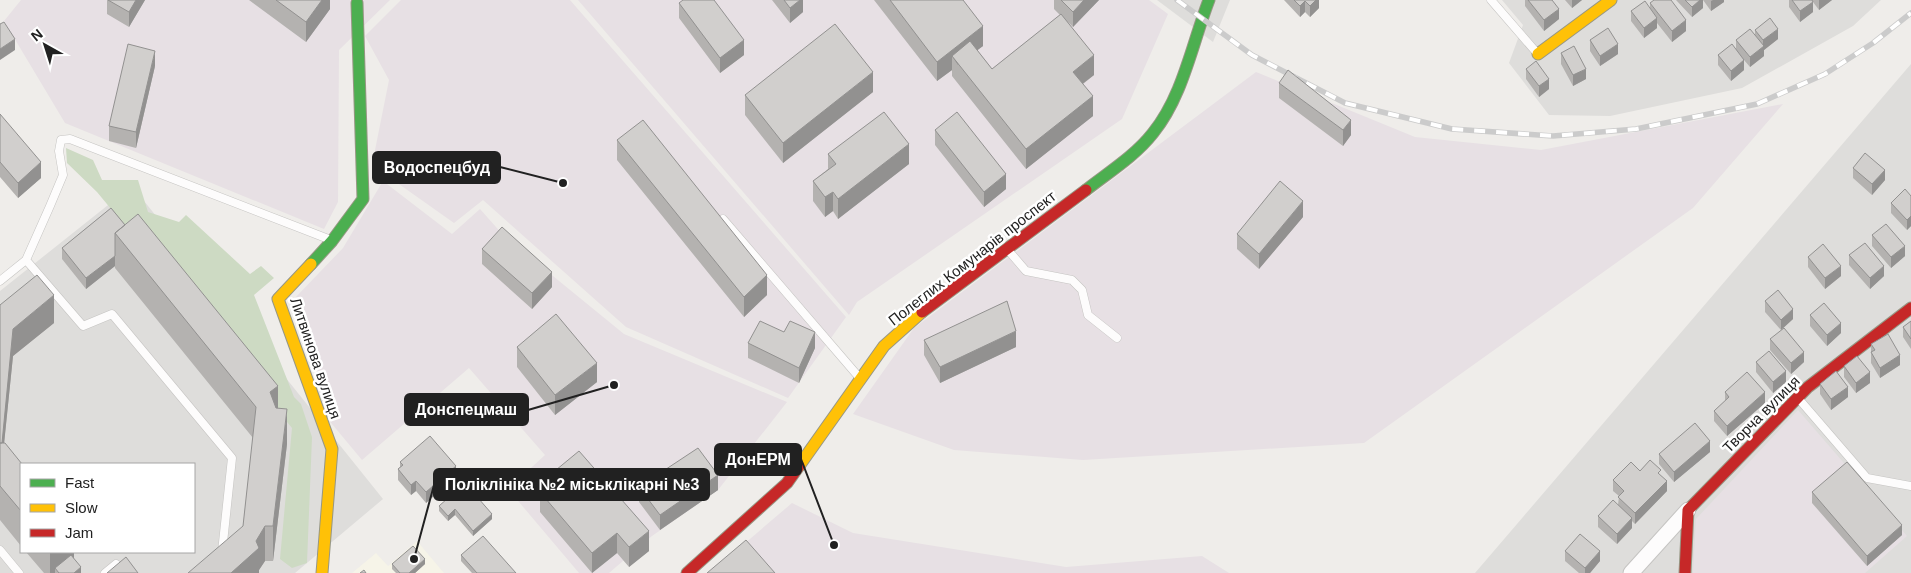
<svg xmlns="http://www.w3.org/2000/svg" width="1911" height="573" viewBox="0 0 1911 573" font-family="Arial,sans-serif">
<style>
.residential{fill:#dedddb;fill-rule:evenodd}
.industrial{fill:#e7e0e4}
.education{fill:#f6f4e8}
.forest{fill:#cddac3}
.lines{fill:none;stroke-linecap:round;stroke-linejoin:round}
.lane-casing{stroke:#c5c4c2;stroke-width:9}
.street-casing{stroke:#c5c4c2;stroke-width:17}
.fast-casing{stroke:#979784;stroke-width:13}
.slow-casing{stroke:#979784;stroke-width:13}
.jam-casing{stroke:#979784;stroke-width:13}
.lane{stroke:#fdfcfc;stroke-width:8}
.street{stroke:#fdfcfc;stroke-width:15}
.fast{stroke:#4caf50;stroke-width:11}
.slow{stroke:#ffc107;stroke-width:11}
.jam{stroke:#c62828;stroke-width:11}
.rail-casing{stroke:#cbcbcb;stroke-width:5.5}
.rail{stroke:#fff;stroke-width:4;stroke-dasharray:11;stroke-linecap:butt}
.wall{fill:#b4b2b0}
.shaded-wall{fill:#929190}
.building{fill:#d1cfcd;stroke:#929190}
.labels{text-anchor:middle;dominant-baseline:central;stroke-width:5;stroke-linejoin:round;paint-order:stroke}
.street-label{font-size:15px;fill:#212121;stroke:#fff}
.leader{fill:none;stroke:#212121;stroke-width:2}
.callout-dot{fill:#212121;stroke:#fff;stroke-width:2}
.callout{fill:#212121;stroke:#212121;stroke-width:2}
.callout-label{font-size:16px;text-anchor:middle;font-weight:bold;fill:#fff}
</style>
<rect width="100%" height="100%" fill="#efedea"/>
<path class="residential" d="M1157,0H1230L1213,42Z
M1502,0H1881L1853,26L1742,88L1610,116L1549,115L1509,63L1523,25Z
M1911,64V573H1475Z
M132,186L383,499L295,573H0V291ZM21,464H194V552H21Z"/>
<path class="industrial" d="M21,0H390L339,50L338,202L324,229L65,123L4,21Z
M401,0H570L846,317L788,398L626,327L483,200L454,223L372,165L389,80L365,36Z
M578,0H1149L1168,14L1122,119L857,302L849,315Z
M1256,72L1415,137L1541,150L1783,104L1693,208L1364,443L1083,460L954,450L853,414L914,328Z
M383,181L452,234L480,209L504,236L624,334L787,402L718,490L652,536L609,573H579L508,489L545,455L469,368L362,460L327,418L293,300L343,248Z
M1798,410L1907,536L1865,573H1693L1696,519Z
M792,503L853,533L1066,567L1202,556L1229,573H710Z"/>
<path class="education" d="M417,541L444,573H352L376,553L388,566Z"/>
<path class="forest" d="M66,148L93,160L102,180H138L148,212L179,222L186,215L250,274L261,266L274,278L254,295L294,397L301,404L312,437L307,563L292,568L280,559L292,428L97,192L67,163Z"/>
<g class="lines">
<defs>
<path id="lane" d="M1491,0L1537,53
M723,219L858,376
M1008,250L1026,271L1072,280L1082,290L1088,315L1117,338
M26,260L83,326L112,314L232,458L222,552
M0,281L26,260L50,206L63,175L59,151L61,140L70,139L331,240
M1798,398L1867,478L1911,486
M0,550L19,573
M105,573L116,564L124,573"/>
<path id="street" d="M1631,573L1688,510"/>
<path id="fast" d="M1086,190C1109,172 1135,156 1153,133C1183,96 1192,44 1209,0
M311,264L332,241L363,199L357,3"/>
<path id="slow" d="M1538,54L1611,0
M311,264L278,299L332,449L322,573
M799,466L884,346L922,312"/>
<path id="jam" d="M922,312L1086,190
M687,573L787,483L799,466
M1685,573L1688,510L1808,387L1911,308"/>
</defs>
<use href="#lane" class="lane-casing"/>
<use href="#street" class="street-casing"/>
<use href="#fast" class="fast-casing"/>
<use href="#slow" class="slow-casing"/>
<use href="#jam" class="jam-casing"/>
<use href="#lane" class="lane"/>
<use href="#street" class="street"/>
<use href="#fast" class="fast"/>
<use href="#slow" class="slow"/>
<use href="#jam" class="jam"/>
<defs>
<path id="rail" d="M1177,0L1252,55L1345,103L1452,129L1553,136L1636,129L1757,104L1825,74L1873,43L1911,13"/>
</defs>
<use href="#rail" class="rail-casing"/>
<use href="#rail" class="rail"/>
</g>
<path class="wall" d="M107,0H145L129,27L107,14Z
M249,0H330V9L306,42Z
M772,0H803V12L790,23Z
M874,0H963L983,46L977,50L992,69L1060,15L1054,9V0H1099L1073,27L1068,22L1094,75L1083,84L1093,116L1026,169L952,76V70L937,81Z
M1284,0H1319V8L1310,17L1305,12L1300,17Z
M1525,0H1552L1559,19L1544,31L1525,6Z
M1565,0H1582L1572,8Z
M1676,0H1724V2L1711,11L1703,0V8L1692,17Z
M1789,0H1832L1819,10L1813,2V12L1800,22L1789,7Z
M679,3L744,55L720,73L679,18Z
M1650,3L1686,31L1672,42L1657,23V28L1644,38L1631,21V11L1650,8Z
M1755,30L1778,39L1764,50V56L1750,67L1744,60V70L1731,81L1718,65V55L1736,50V40L1755,34Z
M1590,40L1618,54L1600,66L1590,51Z
M1561,53L1586,79L1573,86L1561,64Z
M155,66L136,148L109,141V126Z
M1526,69L1549,89L1539,97L1526,79Z
M1279,83L1351,135L1343,146L1279,98Z
M873,92L783,163L745,115V95Z
M0,114L41,178L18,198L0,177Z
M935,130L1006,189L984,207L935,145Z
M617,140L767,295L744,317L617,160Z
M828,154L909,164L838,219L833,211L825,217L813,201V181L828,169Z
M1853,168L1885,180L1872,195L1853,178Z
M1911,196V226L1907,230L1891,213V203Z
M111,208L278,408L287,444L273,561H265L259,570V573L243,526L253,438L115,268V266L86,289L62,259V248Z
M1303,217L1259,269L1237,249V234Z
M1872,235L1905,256L1891,268L1872,246Z
M482,249L552,287L532,309L482,264Z
M1849,255L1884,276L1870,289L1849,265Z
M1808,257L1841,276L1825,289L1808,267Z
M1765,301L1793,319L1781,330L1765,312Z
M0,305L54,323L13,356L4,443L21,464V546L0,520Z
M1810,315L1841,333L1827,346L1810,326Z
M1911,321V349L1903,337V327Z
M1770,339L1804,362L1791,374L1770,350Z
M924,340L1016,347L940,383L924,355Z
M748,343L815,348L799,383L748,358Z
M1871,344L1900,365L1880,378L1871,363Z
M517,347L597,382L555,415L517,367Z
M1756,362L1786,382L1773,393L1756,372Z
M1844,366L1870,383L1856,393L1844,377Z
M1820,384L1848,397L1831,410L1820,394Z
M1725,392L1765,403L1727,436L1714,421V411L1725,401Z
M1710,452L1674,482L1659,464V454Z
M400,462L456,476L426,503L416,491L411,495L398,480V469L400,467Z
M556,470L649,551L629,567L617,553L592,573L540,512V492L556,479Z
M1640,471L1661,476L1667,491L1635,524L1632,521V528L1617,544L1598,527V516L1618,505L1619,496L1613,491V480Z
M639,487L718,490L660,530L639,502Z
M1812,492L1902,535L1867,566L1812,503Z
M439,506L492,519L473,536L455,515L448,521L439,511Z
M1565,551L1600,561L1590,573H1579L1565,561Z
M26,552H74V559L81,573H44Z
M461,555L516,573H472L461,561Z
M392,564H425L415,573H396L392,569Z"/>
<path class="shaded-wall" d="M136,0H145L129,27V12Z
M322,0H330V9L306,42V22Z
M800,0H803V12L790,23V8Z
M1084,0H1099L1073,27V12Z
M1316,0H1319V8L1310,17V6Z
M1572,0H1582L1572,8Z
M1700,0H1703V8L1692,17V7Z
M1713,0H1724V2L1711,11V1Z
M1819,0H1832L1819,10Z
M1305,1V12L1300,17V6Z
M1813,2V12L1800,22V11Z
M1559,9V19L1544,31V20Z
M1657,18V28L1644,38V28Z
M1686,20V31L1672,42V31Z
M983,26V46L958,65L952,56V70L937,81V62Z
M1778,29V39L1764,50V56L1750,67V57L1763,47V40Z
M15,39V50L0,60V49Z
M744,40V55L720,73V58Z
M1618,44V54L1600,66V56Z
M155,51V66L136,148V132Z
M1094,55V75L1073,91V72Z
M1744,60V70L1731,81V71Z
M1586,69V79L1573,86V75Z
M873,72V92L783,163V143Z
M1549,79V89L1539,97V86Z
M1093,96V116L1026,169V149Z
M1351,120V135L1343,146V130Z
M909,144V164L838,219V199Z
M41,162V178L18,198V183Z
M1885,170V180L1872,195V184Z
M1006,174V189L984,207V192Z
M833,192V211L825,217V197Z
M1303,201V217L1259,269V254Z
M1911,216V226L1907,230V220Z
M1905,246V256L1891,268V257Z
M115,256V266L86,289V278Z
M1841,266V276L1825,289V278Z
M1884,266V276L1870,289V278Z
M552,272V287L532,309V293Z
M767,275V295L744,317V297Z
M54,295V323L13,356L1,474V447L13,329Z
M1793,309V319L1781,330V320Z
M1841,323V333L1827,346V335Z
M1016,331V347L940,383V367Z
M815,332V348L799,383V368Z
M1804,352V362L1791,374V363Z
M1900,355V365L1880,378V368Z
M597,363V382L555,415V395Z
M1786,371V382L1773,393V382Z
M1870,372V383L1856,393V383Z
M278,386V421L270,392Z
M1848,387V397L1831,410V399Z
M1765,392V403L1727,436V426Z
M287,409V444L273,561V526Z
M1710,441V452L1674,482V472Z
M456,466V476L426,503V492Z
M718,475V490L660,530V515Z
M416,481V491L411,495V485Z
M1667,481V491L1635,524V513Z
M455,509V515L448,521V516Z
M492,514V519L473,536V531Z
M1632,518V528L1617,544V534Z
M1902,525V535L1867,566V556Z
M265,526V561L259,570V573H231L256,541Z
M649,531V551L629,567V547Z
M617,533V553L592,573V553Z
M1600,551V561L1590,573H1585V568Z
M50,552H74V562L55,568V573H50Z
M425,559V564L415,573H409Z
M81,567V573H74Z"/>
<path class="building" d="M108,0H136L129,12Z
M276,0H322L306,22Z
M683,0H714L744,40L720,58L679,3Z
M784,0H800L790,8Z
M890,0H963L983,26L937,62Z
M1061,0H1084L1073,12Z
M1294,0H1316L1310,6L1305,1L1300,6Z
M1528,0H1552L1559,9L1544,20Z
M1654,0H1671L1686,20L1672,31L1650,3Z
M1685,0H1700L1692,7Z
M1792,0H1812L1813,2L1800,11Z
M1645,1L1657,18L1644,28L1631,11Z
M1061,14L1094,55L1073,72L1093,96L1026,149L952,56L970,41L992,69Z
M1770,18L1778,29L1763,40L1755,30Z
M4,22L15,39L0,49V24Z
M835,24L873,72L783,143L745,95Z
M1608,28L1618,44L1600,56L1590,40Z
M1750,29L1764,46L1750,57L1736,40Z
M128,44L155,51L136,132L109,126Z
M1732,44L1744,60L1731,71L1718,55Z
M1574,46L1586,69L1573,75L1561,53Z
M1536,61L1549,79L1539,86L1526,69Z
M1288,70L1351,120L1343,130L1279,83Z
M884,112L909,144L838,199L833,192L825,197L813,181L836,164L828,154Z
M957,112L1006,174L984,192L935,130Z
M0,114L41,162L18,183L0,162Z
M643,120L767,275L744,297L617,140Z
M1865,153L1885,170L1872,184L1853,168Z
M1280,181L1303,201L1259,254L1237,234Z
M1905,189L1911,196V216L1907,220L1891,203Z
M111,208L125,225L115,233V256L86,278L62,248Z
M138,214L278,386L270,392L276,408L287,409L273,526H265L256,541L259,548L231,573H188L243,526L256,407L115,233Z
M1886,224L1905,246L1891,257L1872,235Z
M502,227L552,272L532,293L482,249Z
M1865,243L1884,266L1870,278L1849,255Z
M1823,244L1841,266L1825,278L1808,257Z
M37,275L54,295L13,329L2,443H0V305Z
M1778,290L1793,309L1781,320L1765,301Z
M1007,301L1016,331L940,367L924,340Z
M1824,303L1841,323L1827,335L1810,315Z
M556,314L597,363L555,395L517,347Z
M760,321L784,332L790,321L815,332L799,368L748,343Z
M1911,321V339L1903,327Z
M1784,328L1804,352L1791,363L1770,339Z
M1888,334L1900,355L1880,368L1871,352L1875,350L1871,344Z
M1769,351L1786,371L1773,382L1756,362Z
M1857,356L1870,372L1856,383L1844,366Z
M1836,371L1848,387L1831,399L1820,384Z
M1747,372L1765,392L1727,426L1714,411L1729,397L1725,392Z
M1695,423L1710,441L1674,472L1659,454Z
M430,436L456,466L426,492L416,481L411,485L398,469L403,465L400,462Z
M0,443H5L22,464H21V511L0,486Z
M698,448L718,475L660,515L639,487Z
M579,451L649,531L629,547L617,533L592,553L540,492L561,475L556,470Z
M1650,460L1661,470L1658,473L1667,481L1635,513L1618,497L1624,491L1613,480L1631,462L1640,471Z
M1847,462L1902,525L1867,556L1812,492Z
M465,483L492,514L473,531L455,509L448,516L439,506Z
M1613,500L1632,518L1617,534L1598,516Z
M1580,534L1600,551L1585,568L1565,551Z
M483,536L516,573H477L461,555Z
M746,540L775,573H707Z
M413,546L425,559L409,573H400L392,564Z
M71,555L81,567L74,573H59L55,568Z
M126,557L138,573H107Z
M364,570L366,573H360Z"/>
<g class="labels">
<g class="street-label">
<text transform="translate(972 258) rotate(-38)">Полеглих Комунарів проспект</text>
<text transform="translate(316 358) rotate(71)">Литвинова вулиця</text>
<text transform="translate(1761 414) rotate(-45)">Творча вулиця</text>
</g>
</g>
<path class="leader" d="M563 183L500 167M614 385L528 410M834 545L801 459M414 559L434 485"/>
<g class="callout-dot">
<circle cx="563" cy="183" r="5"/>
<circle cx="614" cy="385" r="5"/>
<circle cx="834" cy="545" r="5"/>
<circle cx="414" cy="559" r="5"/>
</g>
<g class="callout">
<rect x="373" y="152" width="127" height="31" rx="5"/>
<rect x="405" y="394" width="123" height="31" rx="5"/>
<rect x="715" y="444" width="86" height="31" rx="5"/>
<rect x="434" y="469" width="275" height="31" rx="5"/>
</g>
<g class="callout-label">
<text x="437" y="173">Водоспецбуд</text>
<text x="466" y="415">Донспецмаш</text>
<text x="758" y="465">ДонЕРМ</text>
<text x="572" y="490">Поліклініка №2 міськлікарні №3</text>
</g>
<rect x="20" y="463" width="175" height="90" fill="#ffffff" stroke="#a6a6a6"/>
<rect x="30" y="479" width="25" height="8" fill="#4caf50" stroke="#a6a6a6"/>
<text x="65" y="488" font-size="15" fill="#212121">Fast</text>
<rect x="30" y="504" width="25" height="8" fill="#ffc107" stroke="#a6a6a6"/>
<text x="65" y="513" font-size="15" fill="#212121">Slow</text>
<rect x="30" y="529" width="25" height="8" fill="#c62828" stroke="#a6a6a6"/>
<text x="65" y="538" font-size="15" fill="#212121">Jam</text>
<g transform="translate(45 45) rotate(321)" stroke="#ffffff" stroke-width="4" paint-order="stroke">
<path d="M0-4L9 19L0 12L-9 19Z" fill="#212121"/>
<text y="-8" font-size="14" font-weight="bold" text-anchor="middle" fill="#212121">N</text>
</g>
</svg>
